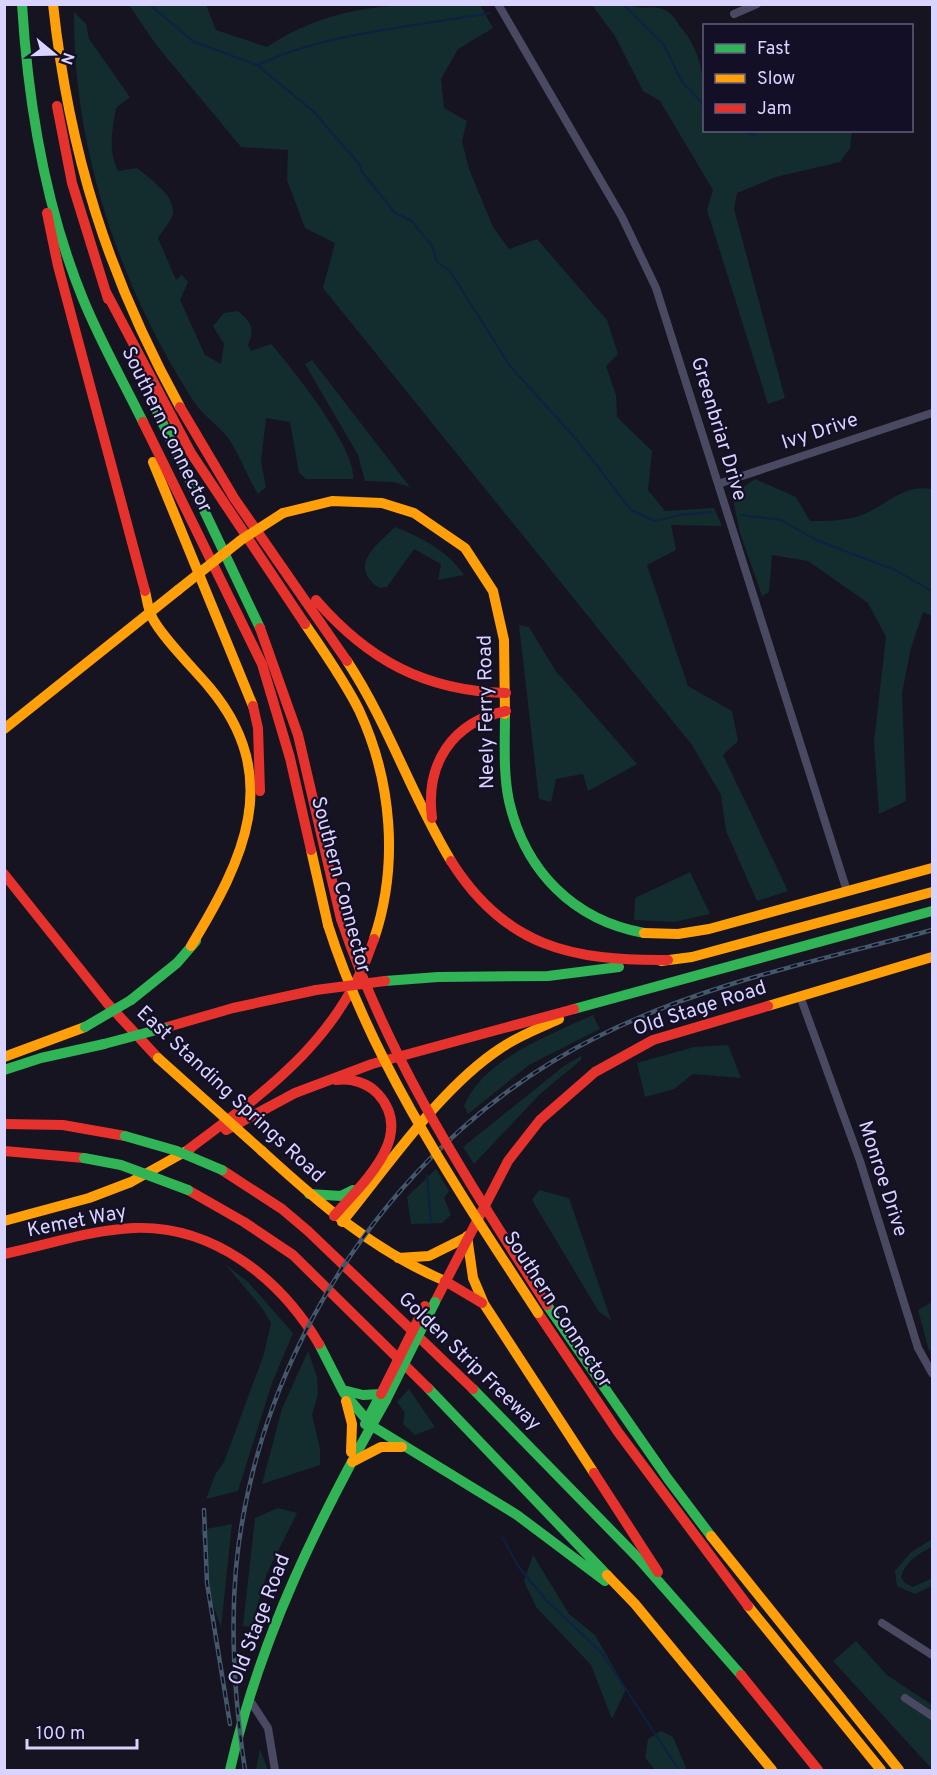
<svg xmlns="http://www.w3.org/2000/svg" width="937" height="1775" viewBox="0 0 937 1775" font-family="Overpass,sans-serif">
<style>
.green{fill:#132c2d}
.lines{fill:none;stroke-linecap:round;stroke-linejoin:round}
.stream{stroke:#0d2144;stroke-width:2}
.street{stroke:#4a4962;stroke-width:8}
.fast{stroke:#30b455;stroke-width:10}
.slow{stroke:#ff9f0a;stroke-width:10}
.jam{stroke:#e5322d;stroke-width:10}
.rail-casing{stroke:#43596b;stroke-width:4.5}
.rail{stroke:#130f26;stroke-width:2;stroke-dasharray:7;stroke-linecap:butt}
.fast-bridge{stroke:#30b455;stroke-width:10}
.slow-bridge{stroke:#ff9f0a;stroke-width:10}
.jam-bridge{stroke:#e5322d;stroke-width:10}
.labels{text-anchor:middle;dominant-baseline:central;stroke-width:4.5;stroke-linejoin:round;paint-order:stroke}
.street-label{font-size:20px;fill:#d9d4ff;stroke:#130f26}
</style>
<rect width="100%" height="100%" fill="#161421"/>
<path class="green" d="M129,5H206L216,30L267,47C337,1 401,4 480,5L493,28L458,49L441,79L444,108L467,121L462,141L469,169L493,227L509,249L537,239L607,320L618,354L606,366L616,395L617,417L652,451L648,490L665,511L714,508L722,526L671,525L676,550L647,565L688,686L732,711L738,741L723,755L788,891L757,901L726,831L721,795L692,745L323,288L335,243L305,228L287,180L288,150L241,147L157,46Z
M631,5C641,11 655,4 667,11C672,14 676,20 679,25C707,57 704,90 704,130L852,131L850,148L840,162L776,177L737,193L734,209L785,398L768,404L707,210L713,190L660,101L643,91L615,36L592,5Z
M74,12L86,24L89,39L130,97L116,108C112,131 108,150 118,171L137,168C149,178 175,195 173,213C172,220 162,231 158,238L176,280L182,275L188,282L180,300L205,355L221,364L224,344L213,326L224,313L238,311C252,323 255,328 248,345L251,351L271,344C291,367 358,450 353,479H306L299,473L290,422L266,418L261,462L266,487L258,494C248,478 236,446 225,434C211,419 200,413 189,394C118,281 73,146 74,12Z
M312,360L410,487L393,482L365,481L358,455L305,364Z
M755,479L796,497L810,521C828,521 845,521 862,515C887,505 903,484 932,489V616L923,612L911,648L902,693L906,801L879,814L874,742L886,637L868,603L808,561L772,555L769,592L762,596L740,533L732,495Z
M395,527C421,537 448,551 464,575L438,580L441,564L414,549L387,587L379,588C347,566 377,545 395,527Z
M519,625L529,627L555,670L637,764L588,791L583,774L556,779L551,802L539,799Z
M690,872L710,914L674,922L634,920L635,898Z
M593,1015L600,1029L529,1065L468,1114L464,1106C483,1059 550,1035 593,1015Z
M728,1045L741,1078L693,1074L674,1089L645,1097L637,1063L694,1047Z
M581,1056V1060L540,1094L474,1164L463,1147L564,1066Z
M436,1169L449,1191L444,1198L451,1215L442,1223L411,1224L407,1197Z
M539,1190L569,1198L611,1320L599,1312L532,1200Z
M225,1264L248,1282L293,1333L272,1383L238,1491L206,1499L215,1475L224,1462L264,1354L271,1323L262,1308Z
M932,1302V1349L929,1351L918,1310Z
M308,1351L317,1377L318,1394L312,1415L320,1449V1465L262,1484L282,1409Z
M409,1389L435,1427L415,1435L403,1424L405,1413L397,1402Z
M278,1508L297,1513L267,1573L251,1627L243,1626L255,1518Z
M232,1524L221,1627L212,1602L201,1530Z
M932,1539V1547C919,1553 905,1562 901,1577L905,1583L913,1587L932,1578V1586L915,1594L897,1586L895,1571L910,1553Z
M533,1555L569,1614L595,1635L626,1689L612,1719L591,1665L536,1607L524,1581Z
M856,1641L887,1675L932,1705V1769L833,1661Z
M661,1731L673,1737L687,1770H655L645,1758L648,1739Z
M260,1749L268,1770H256Z"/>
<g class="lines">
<path class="stream" d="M149,4L194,42L257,65L314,112L360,165L362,172L395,213L412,221L432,246L437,262L450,271L510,366L577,440L631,510L655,521L680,515L712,512
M623,4L664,45L682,82L704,105
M257,65C329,32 412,27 489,13
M740,130L755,135
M741,515L781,520L816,540L895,570L932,591
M427,1175L431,1224
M503,1538L518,1566L546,1600L602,1653L679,1770"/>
<path class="street" d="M498,4L622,217L656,288L847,891
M734,14L757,4
M718,484L932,413
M800,996L860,1161L918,1348L932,1373
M882,1623L932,1655
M905,1698L932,1716
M249,1699L268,1728L275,1770"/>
<path class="fast" d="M22,4C28,103 45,206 83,299C100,341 123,381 143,422
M155,407L260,628
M505,714C505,742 503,773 509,801C525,871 573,920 644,933
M385,981L438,977L548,976L619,967
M131,1000L177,963L196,941
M574,1009L932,911
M4,1070L41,1058L104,1044
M309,1194L341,1196L353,1190
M547,1305L668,1479L711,1536
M319,1344L344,1393L372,1426
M428,1388L607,1575
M473,1389L638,1558L741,1675
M347,1391L363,1395L381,1394
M365,1424L381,1394
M372,1426L517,1515L605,1581
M230,1770C260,1637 319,1518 386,1400"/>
<path class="slow" d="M53,4C69,153 108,276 180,407
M153,462L253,706
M283,513L332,501L382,503L414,513L465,548L493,591L504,640L505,714
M145,591C147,599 148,610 152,617C160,635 196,671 210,688C284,777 244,859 191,946
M305,624C324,652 344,680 359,710C392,781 399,865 374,939
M347,661C389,725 412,797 451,861
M4,729L178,590
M311,850L328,925
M644,933L678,934L709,929L932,868
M661,961L692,957L932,892
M768,1006L932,957
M4,1057L85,1027
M262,1151C319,1203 374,1251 445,1281
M4,1221L89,1198L131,1182L190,1149
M342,1222C388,1166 441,1087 501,1048C518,1036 540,1028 559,1019
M467,1236L473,1278L484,1304L594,1473
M398,1258L429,1256L465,1238
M346,1401L352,1424L351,1452
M352,1462L381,1447H402
M711,1536L899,1770
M607,1575L635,1604L772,1770
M748,1606L881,1770"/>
<path class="jam" d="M57,106L72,183L108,299
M47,213L58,266L145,591
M106,292L191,453L305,624
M180,407L234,498L347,661
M143,422L262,664L290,758L311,850
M316,600C368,660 425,691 506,693
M260,628L298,735L341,919
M253,706L258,728L260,791
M432,818C425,764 452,722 506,711
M451,861C505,947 572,961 668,960
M4,874L107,1003L158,1058
M164,1028L233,1008L316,990
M4,1124L63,1125L125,1136
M226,1130L295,1093L372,1064L574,1009
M189,1149C269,1089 341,1038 374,939
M4,1151L84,1158
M222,1170L282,1209L308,1231L473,1389
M188,1190L244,1222L293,1255L428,1388
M334,1216C361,1184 417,1137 378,1094C368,1083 352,1078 336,1080
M4,1254C47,1245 90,1230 134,1228C213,1225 280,1278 319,1344
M445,1281L482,1303
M435,1302L508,1161L540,1120L595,1072L653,1040L768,1006
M538,1313L618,1432L748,1606
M594,1473L658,1572
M741,1675L818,1770"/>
<defs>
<path id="rail" d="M204,1510L207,1583L230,1724
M245,1770C235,1703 230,1636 236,1568C257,1347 398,1135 599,1036C703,984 820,960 932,930"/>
</defs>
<use href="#rail" class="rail-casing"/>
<use href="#rail" class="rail"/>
<path class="fast-bridge" d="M85,1027L131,1000
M104,1044L164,1028
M125,1136L177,1151L222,1170
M84,1158L121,1165L188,1190
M386,1400L435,1302"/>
<path class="slow-bridge" d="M178,590L241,540L283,513
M328,925C373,1066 458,1190 538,1313
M158,1058L262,1151"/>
<path class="jam-bridge" d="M341,919C390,1064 466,1177 547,1305
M316,990L385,981
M381,1394L425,1306"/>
</g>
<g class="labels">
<g class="street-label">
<text transform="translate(718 429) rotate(73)">Greenbriar Drive</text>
<text transform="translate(166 430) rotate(64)">Southern Connector</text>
<text transform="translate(820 432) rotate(-18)">Ivy Drive</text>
<text transform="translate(487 712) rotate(-91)">Neely Ferry Road</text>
<text transform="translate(340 885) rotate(75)">Southern Connector</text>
<text transform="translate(700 1009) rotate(-18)">Old Stage Road</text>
<text transform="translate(230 1095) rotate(43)">East Standing Springs Road</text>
<text transform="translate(882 1179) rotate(72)">Monroe Drive</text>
<text transform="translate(77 1222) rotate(-11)">Kemet Way</text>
<text transform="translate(557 1310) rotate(57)">Southern Connector</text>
<text transform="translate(469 1362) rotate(44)">Golden Strip Freeway</text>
<text transform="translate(260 1620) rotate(-69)">Old Stage Road</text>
</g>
</g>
<rect width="937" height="1775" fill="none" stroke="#d9d4ff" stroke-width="12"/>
<rect x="703" y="24" width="210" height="108" fill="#130f26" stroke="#625e7d" stroke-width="1.5"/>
<rect x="715" y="44" width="30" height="9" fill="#30b455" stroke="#625e7d" stroke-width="1.5"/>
<text x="757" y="54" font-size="18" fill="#d9d4ff">Fast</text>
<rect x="715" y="74" width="30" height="9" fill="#ff9f0a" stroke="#625e7d" stroke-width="1.5"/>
<text x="757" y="84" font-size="18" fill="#d9d4ff">Slow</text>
<rect x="715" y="104" width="30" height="9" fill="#e5322d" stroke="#625e7d" stroke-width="1.5"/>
<text x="757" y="114" font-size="18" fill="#d9d4ff">Jam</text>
<g transform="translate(54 54) rotate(109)" stroke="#130f26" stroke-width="4.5" paint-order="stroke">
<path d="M0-4.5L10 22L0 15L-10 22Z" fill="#d9d4ff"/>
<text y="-9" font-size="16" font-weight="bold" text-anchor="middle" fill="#d9d4ff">N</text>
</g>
<path d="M27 1739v9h110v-9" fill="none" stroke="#d9d4ff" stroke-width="3"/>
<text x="36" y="1739" font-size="18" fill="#d9d4ff" stroke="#130f26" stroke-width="4.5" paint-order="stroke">100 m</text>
</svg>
